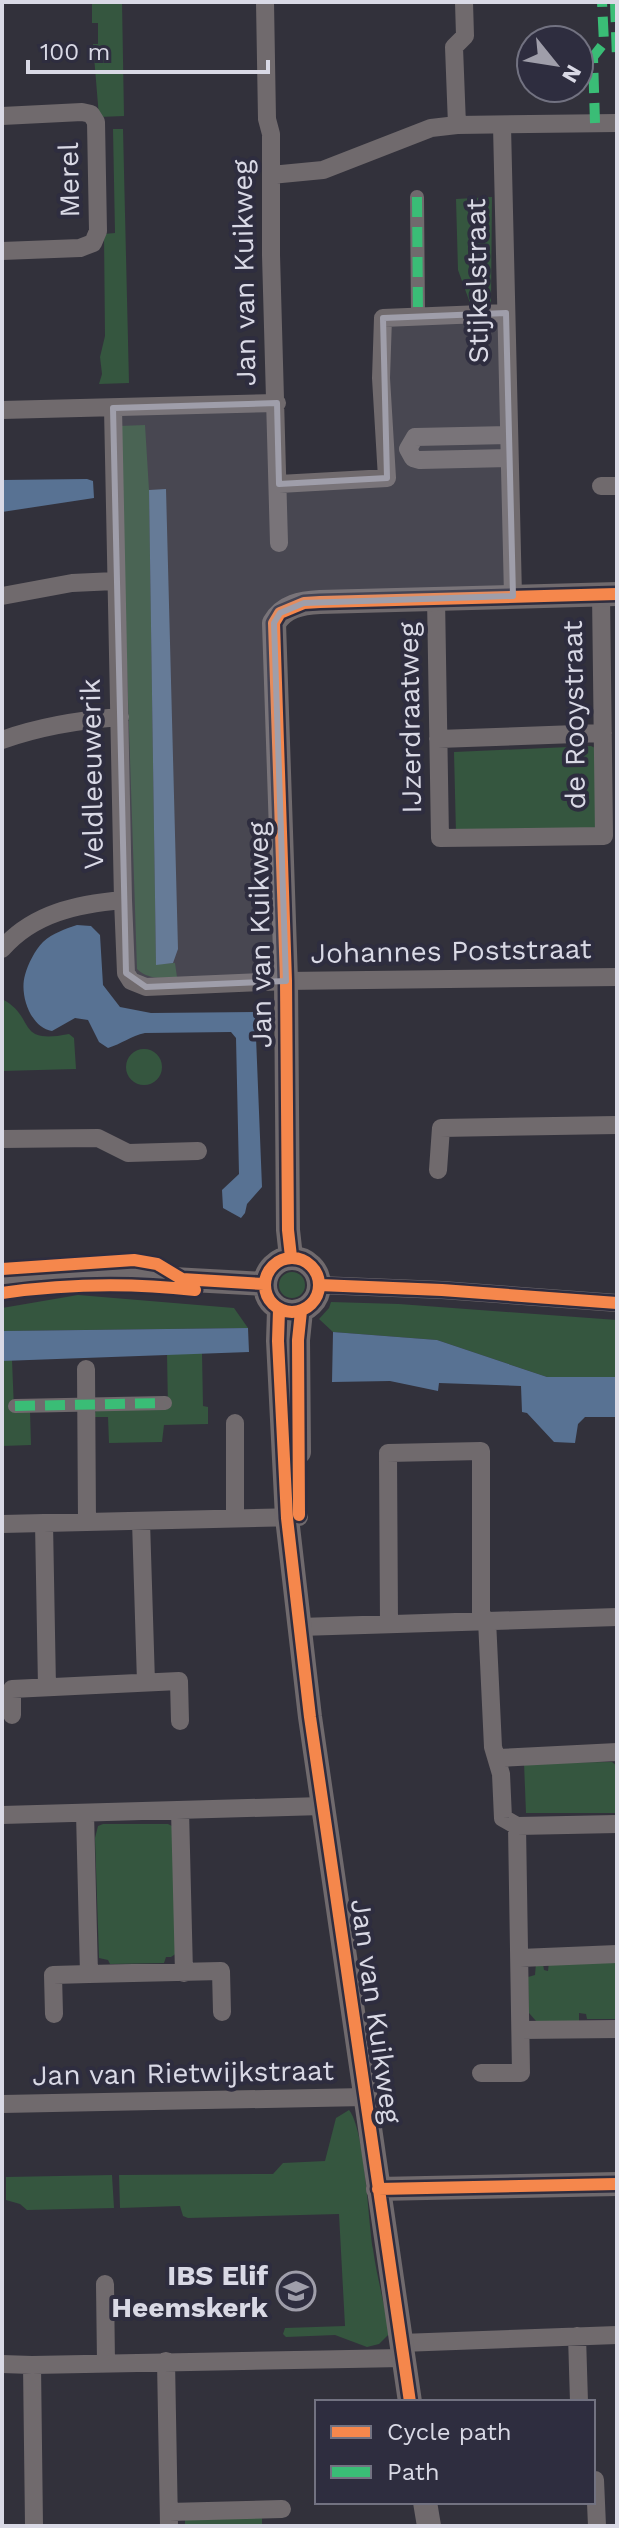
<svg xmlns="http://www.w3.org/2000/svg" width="619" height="2528" viewBox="0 0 619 2528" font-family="'Work Sans',sans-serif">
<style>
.green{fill:#35563f}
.water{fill:#587293}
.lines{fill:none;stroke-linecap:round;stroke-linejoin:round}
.pedestrian{stroke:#706a6d;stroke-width:14}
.minor{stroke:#706a6d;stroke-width:18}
.tertiary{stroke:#706a6d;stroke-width:24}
.quiet{stroke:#3abd76;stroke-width:10;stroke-dasharray:20 10;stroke-linecap:butt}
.cycleway-casing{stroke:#2e2d3f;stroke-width:17}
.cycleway{stroke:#f5874c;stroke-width:12}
.marked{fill:#9f9eaa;fill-opacity:0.2;stroke:#9f9eaa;stroke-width:6;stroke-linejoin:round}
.labels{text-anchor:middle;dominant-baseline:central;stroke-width:8;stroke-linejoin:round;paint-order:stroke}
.street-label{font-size:28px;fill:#d9d9e5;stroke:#2e2d3f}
.poi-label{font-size:28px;font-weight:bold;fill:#d9d9e5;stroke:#2e2d3f;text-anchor:end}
</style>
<rect width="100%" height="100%" fill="#32313b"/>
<path class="green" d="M92,2H122L124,116L99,117L93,44H98V23H92Z
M113,129H123L129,383L99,384L102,374L100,357L105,336L104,234L115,233Z
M492,197L491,304L470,303L458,270L456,199Z
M145,425L149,490L156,964L175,963L177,977C161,978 149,980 137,969L119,426Z
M591,746L599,750L600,828L456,834L454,752Z
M2,999C37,1017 14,1045 69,1034L74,1038L76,1069L2,1071Z
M126 1067a18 18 0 1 1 36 0a18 18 0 1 1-36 0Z
M279 1285a13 13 0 1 1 26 0a13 13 0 1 1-26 0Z
M78,1295L234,1308L248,1328L2,1331V1308Z
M331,1302L399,1304L617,1320V1377H547L437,1340L333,1332L319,1319L329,1308Z
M202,1353L203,1406L208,1407V1424L164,1425L162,1442L109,1443L108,1417H92L97,1410L168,1408L167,1354Z
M12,1360L14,1410L30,1411L31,1445L2,1446V1361Z
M612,1762L617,1766L616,1813H526L524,1763Z
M103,1824H168L172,1826L177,1953L171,1957H166L164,1963L110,1964L108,1960L99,1958L95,1838L98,1826Z
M549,1962H617V2019H587L586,2014L579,2013V2022L536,2021L529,2013L528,1977L535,1975L536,1963L543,1964L544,1970L548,1971Z
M349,2110C365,2130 368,2219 373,2249C377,2278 385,2305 389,2334L379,2344L367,2347L335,2335L286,2337L283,2334L285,2328L345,2326L339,2214L188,2218L183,2216L180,2206L120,2208L119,2175L273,2174L283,2163L325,2161L336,2118Z
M112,2175L114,2208L27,2210L20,2204L6,2200V2177Z
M262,2515V2526H185V2520Z"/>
<path class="water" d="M87,479L93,481L94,498L2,512V480Z
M166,489L178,949L173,963L156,965L149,490Z
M77,925L91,926L100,935L103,985L120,1007L151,1013L255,1012L262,1187L247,1204L245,1213L241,1218L223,1208L222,1190L239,1174L236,1038L231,1032L145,1033C131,1036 121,1044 108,1048L99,1042L88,1020L75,1018L52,1031C31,1028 19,995 25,975C28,964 35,950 43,942C53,933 65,929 77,925Z
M248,1328L249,1352L2,1361V1331Z
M333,1332L437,1340L547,1377H617V1417H585L578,1424L575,1443L554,1442L527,1413L522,1412L521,1386L439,1383L438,1391L390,1381L332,1382Z"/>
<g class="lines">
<path class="pedestrian" d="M417,197L418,315
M15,1406L165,1403"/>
<path class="minor" d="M265,2L267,119L271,134V255L279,543
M2,116L82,112L91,114L96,122L98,231L93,243L80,248L2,251
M457,125L454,47L465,36L464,2
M502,126L513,596
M271,175L323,170L431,128L457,125L617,123
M113,408L123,900L126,973L131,981L146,987L286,981L617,977
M2,410L277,403
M509,435L415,437L408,449L413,458L420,460L509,458
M279,484L387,478L381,378L383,318L506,313
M601,486H617
M2,596L72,583L115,581
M436,598L440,838L604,836L601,594
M438,739L603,733
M2,740C41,726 79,720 120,717
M2,949C33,913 78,904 123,900
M2,1139L98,1138L128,1153L198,1151
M438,1170L441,1128L617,1125
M319,1285L442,1290L617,1303
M86,1369L87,1522
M235,1423V1517
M141,1521L146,1682
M44,1523L47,1687
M2,1524L299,1517
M487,1620L493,1747L501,1774L503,1818L517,1826
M389,1624L388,1453L481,1451V1621
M300,1627L617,1617
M12,1715V1689L179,1681L180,1721
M498,1758L617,1752
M180,1810L184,1973
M85,1813L89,1974L221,1971L222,2012
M2,1815L322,1806
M520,1958L617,1954
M54,2014L53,1975L89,1974
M521,2030L617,2029
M481,2073H521L517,1826L617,1824
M2,2104L365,2097
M105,2284L106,2363
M577,2336L579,2402
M401,2343L617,2335
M166,2361L169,2526
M2,2364L32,2365L34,2526
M32,2365L403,2358
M595,2480L597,2526
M169,2512L282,2509"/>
<path class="tertiary" d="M291,1257L288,1230L286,981L274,623C284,606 301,603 320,602L617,594
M265 1285a27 27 0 1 1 54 0a27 27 0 1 1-54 0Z
M2,1284L136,1277L264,1284
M279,1310L278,1341L287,1518L310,1717L410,2402
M299,1452L298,1340L301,1311
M378,2189L617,2184
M425,2502L429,2526"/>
<path class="quiet" d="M615,2L617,59
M595,123L593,57L604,43L602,2
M417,197L418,315
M15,1406L165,1403"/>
<defs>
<path id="cycleway" d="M280,613L274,623L286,981L288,1230L291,1257
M280,613L304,603L320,602L617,594
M265 1285a27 27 0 1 1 54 0a27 27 0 1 1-54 0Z
M2,1269L134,1260L157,1264L182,1279L264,1284
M319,1285L442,1290L617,1303
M2,1293C65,1284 132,1283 195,1290
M279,1310L278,1341L287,1518L310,1717L410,2402
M299,1515L298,1340L301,1311
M378,2189L617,2184"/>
</defs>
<use href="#cycleway" class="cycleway-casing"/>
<use href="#cycleway" class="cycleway"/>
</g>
<path class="marked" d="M506,313L513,596L304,603L280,613L274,623L286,981L146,987L126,973L113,408L277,403L279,484L387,478L383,318Z"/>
<defs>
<symbol id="school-ring" viewBox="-11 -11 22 22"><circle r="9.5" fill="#2e2d3f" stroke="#9f9eaa" stroke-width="1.5"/><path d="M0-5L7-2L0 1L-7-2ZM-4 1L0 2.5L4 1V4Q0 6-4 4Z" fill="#9f9eaa"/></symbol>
</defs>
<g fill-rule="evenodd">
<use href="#school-ring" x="274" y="2269" width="44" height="44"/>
</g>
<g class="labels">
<g class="street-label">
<text transform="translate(69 180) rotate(-91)">Merel</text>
<text transform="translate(244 273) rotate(-91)">Jan van Kuikweg</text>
<text transform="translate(477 281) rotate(-91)">Stijkelstraat</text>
<text transform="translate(574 715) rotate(-91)">de Rooystraat</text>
<text transform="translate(410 718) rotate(-91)">IJzerdraatweg</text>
<text transform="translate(92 774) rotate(-91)">Veldleeuwerik</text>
<text transform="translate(260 935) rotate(-91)">Jan van Kuikweg</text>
<text transform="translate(451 951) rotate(-1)">Johannes Poststraat</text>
<text transform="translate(376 2011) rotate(82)">Jan van Kuikweg</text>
<text transform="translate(183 2073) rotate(-1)">Jan van Rietwijkstraat</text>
</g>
<g class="poi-label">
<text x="268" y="2275">IBS Elif<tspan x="268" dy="32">Heemskerk</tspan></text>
</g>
</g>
<rect width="619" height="2528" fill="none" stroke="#d9d9e5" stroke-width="8"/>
<rect x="315" y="2400" width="280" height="104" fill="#2e2d3f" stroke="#727281" stroke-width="2"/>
<rect x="331" y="2426" width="40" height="12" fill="#f5874c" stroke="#727281" stroke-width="2"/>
<text x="387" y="2440" font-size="24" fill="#d9d9e5">Cycle path</text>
<rect x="331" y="2466" width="40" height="12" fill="#3abd76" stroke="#727281" stroke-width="2"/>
<text x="387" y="2480" font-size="24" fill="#d9d9e5">Path</text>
<g transform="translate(555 64) rotate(120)"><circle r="38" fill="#2e2d3f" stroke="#727281" stroke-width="2"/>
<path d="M0-6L14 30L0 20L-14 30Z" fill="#9f9eaa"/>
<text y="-12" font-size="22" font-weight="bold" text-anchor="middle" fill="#d9d9e5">N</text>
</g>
<path d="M28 60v12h240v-12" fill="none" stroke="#d9d9e5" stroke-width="4"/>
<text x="40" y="60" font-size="24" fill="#d9d9e5" stroke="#2e2d3f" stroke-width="6" paint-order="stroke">100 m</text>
</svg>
